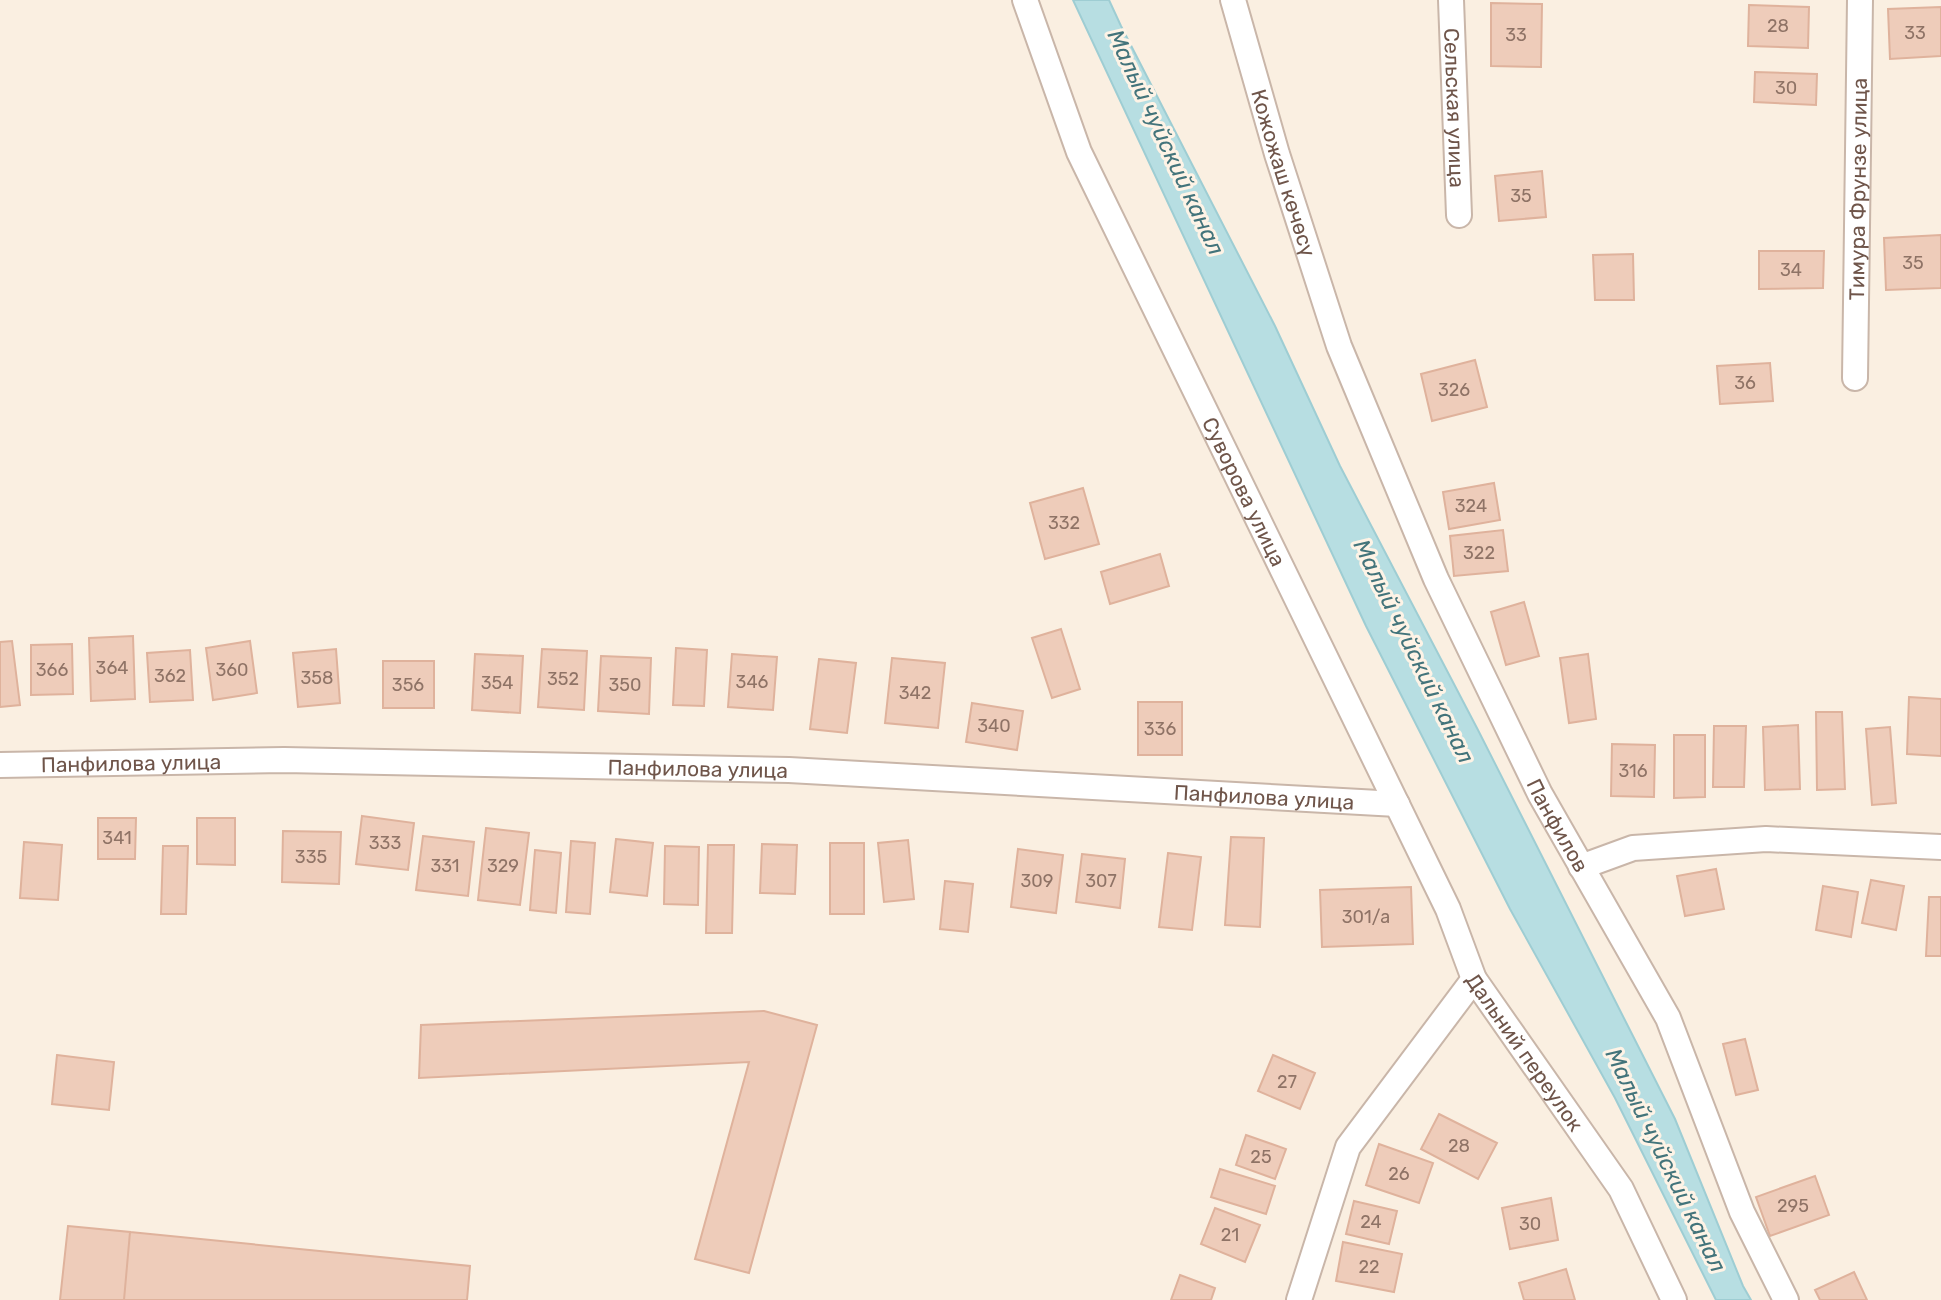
<svg xmlns="http://www.w3.org/2000/svg" width="1941" height="1300" viewBox="0 0 1941 1300" font-family="Rubik,sans-serif">
<style>
.water{fill:#b7dee2;stroke:#9ecdd3;stroke-width:2}
.building{fill:#eeccba;stroke:#dfb29c;stroke-width:2}
.lines{fill:none;stroke-linecap:round;stroke-linejoin:round}
.street-casing{stroke:#c9b6a9;stroke-width:28}
.street{stroke:#fff;stroke-width:24}
.labels{text-anchor:middle;dominant-baseline:central;stroke-width:6;stroke-linejoin:round;paint-order:stroke}
.number-label{font-size:18px;fill:#8f7366}
.street-label{font-size:21px;fill:#6f554a;stroke:#fef3e6}
.water-label{font-size:23px;font-style:italic;fill:#43747b;stroke:#fef3e6}
</style>
<rect width="100%" height="100%" fill="#faefe1"/>
<path class="water" d="M1073,0H1109L1121,26L1275,326L1340,466L1478,730L1675,1119L1743,1286L1751,1300H1716L1615,1098L1510,909L1366,626Z"/>
<path class="building" d="M1491,3L1542,4L1541,67L1491,66Z
M1749,5L1809,7L1808,48L1748,46Z
M1941,7V56L1890,59L1888,9Z
M1755,72L1817,74L1816,105L1754,102Z
M1542,171L1546,217L1499,221L1495,176Z
M1941,235V288L1886,290L1884,238Z
M1759,251H1824L1823,288L1759,289Z
M1633,254L1634,300H1595L1593,255Z
M1475,360L1487,407L1432,421L1421,374Z
M1770,363L1773,401L1720,404L1717,366Z
M1494,483L1500,520L1449,529L1443,492Z
M1083,488L1099,544L1045,559L1030,503Z
M1503,530L1508,571L1454,576L1450,536Z
M1160,554L1169,586L1110,604L1101,572Z
M1524,602L1539,656L1506,665L1491,612Z
M1061,629L1080,689L1052,698L1032,638Z
M133,636L135,699L91,701L89,638Z
M12,641L20,705L0,707V642Z
M250,641L257,693L213,700L206,648Z
M72,644L73,694L31,695V645Z
M676,648L707,650L704,706L673,705Z
M336,649L340,703L298,707L293,653Z
M542,649L587,651L584,710L538,707Z
M190,650L193,700L150,702L147,653Z
M475,654L523,656L520,713L472,710Z
M732,654L777,657L773,710L728,707Z
M1588,654L1596,719L1569,723L1560,658Z
M601,656L651,658L649,714L598,711Z
M892,658L945,663L938,728L885,723Z
M819,659L856,663L847,733L810,729Z
M383,661H434V708H383Z
M1909,697L1941,699V756L1907,754Z
M1138,702H1182V755H1138Z
M972,703L1023,711L1017,750L966,742Z
M1816,712H1842L1845,789L1817,790Z
M1798,725L1800,789L1765,790L1763,727Z
M1714,726H1746L1744,787H1713Z
M1890,727L1896,803L1872,805L1866,729Z
M1674,735H1705V797L1674,798Z
M1612,744L1655,745L1654,797L1611,796Z
M362,816L414,823L408,870L356,864Z
M98,818H136L135,859H98Z
M197,818H235V865L197,864Z
M486,828L529,833L520,905L478,900Z
M283,831L341,832L339,884L282,882Z
M423,836L474,842L468,896L416,890Z
M1231,837L1264,838L1260,927L1225,925Z
M616,839L653,843L647,896L610,892Z
M908,840L914,899L884,902L878,843Z
M571,841L595,843L590,914L566,912Z
M24,842L62,845L58,900L20,898Z
M830,843H864V914H830Z
M762,844L797,845L795,894L760,893Z
M708,845H734L732,933H706Z
M163,846H188L186,914H161Z
M665,846L699,847L698,905L664,904Z
M1018,849L1063,855L1056,913L1011,907Z
M535,850L561,853L556,913L530,910Z
M1168,853L1201,857L1192,930L1159,927Z
M1082,854L1125,859L1120,908L1076,902Z
M1716,869L1724,909L1685,916L1677,876Z
M1871,880L1904,886L1896,930L1862,923Z
M945,881L973,884L968,932L940,929Z
M1823,886L1858,892L1851,937L1816,930Z
M1411,887L1413,944L1322,947L1320,890Z
M1929,897H1941V956H1926Z
M764,1011L817,1025L749,1273L695,1259L749,1062L419,1078L421,1025Z
M1745,1039L1758,1090L1736,1095L1723,1044Z
M57,1055L114,1062L109,1110L52,1104Z
M1273,1055L1315,1073L1300,1109L1258,1091Z
M1439,1114L1497,1143L1478,1179L1421,1149Z
M1246,1135L1286,1149L1275,1179L1236,1165Z
M1379,1144L1433,1163L1419,1203L1366,1185Z
M1220,1169L1275,1186L1266,1214L1211,1197Z
M1815,1176L1829,1215L1770,1236L1756,1197Z
M1551,1198L1558,1240L1510,1249L1502,1208Z
M1354,1201L1397,1211L1389,1244L1346,1234Z
M1215,1208L1260,1225L1245,1262L1201,1244Z
M68,1226L130,1232L124,1300H60Z
M130,1232L470,1266L467,1300H124Z
M1343,1242L1402,1254L1394,1292L1336,1281Z
M1566,1269L1575,1300H1524L1519,1283Z
M1854,1272L1867,1300H1820L1815,1290Z
M1180,1275L1215,1288L1211,1300H1171Z"/>
<g class="lines">
<defs>
<g id="street">
<path id="s1" d="M1025,0L1079,152L1448,909L1474,979L1621,1189L1674,1300"/>
<path id="s2" d="M1233,0L1277,154L1339,346L1436,579L1540,794L1668,1018L1742,1212L1786,1300"/>
<path id="s3" d="M1451,0L1459,215"/>
<path id="s4" d="M1855,378L1860,0"/>
<path id="s5" d="M0,765L284,760L789,770L1397,804"/>
<path d="M1581,867L1633,848L1766,839L1941,847"/>
<path d="M1299,1300L1348,1147L1474,979"/>
</g>
</defs>
<use href="#street" class="street-casing"/>
<use href="#street" class="street"/>
</g>
<g class="labels">
<g class="number-label">
<text x="1778" y="26">28</text>
<text x="1915" y="33">33</text>
<text x="1516" y="35">33</text>
<text x="1786" y="88">30</text>
<text x="1521" y="196">35</text>
<text x="1913" y="263">35</text>
<text x="1791" y="270">34</text>
<text x="1745" y="383">36</text>
<text x="1454" y="390">326</text>
<text x="1471" y="506">324</text>
<text x="1064" y="523">332</text>
<text x="1479" y="553">322</text>
<text x="112" y="668">364</text>
<text x="52" y="670">366</text>
<text x="232" y="670">360</text>
<text x="170" y="676">362</text>
<text x="317" y="678">358</text>
<text x="563" y="679">352</text>
<text x="752" y="682">346</text>
<text x="497" y="683">354</text>
<text x="408" y="685">356</text>
<text x="625" y="685">350</text>
<text x="915" y="693">342</text>
<text x="994" y="726">340</text>
<text x="1160" y="729">336</text>
<text x="1633" y="771">316</text>
<text x="117" y="838">341</text>
<text x="385" y="843">333</text>
<text x="311" y="857">335</text>
<text x="445" y="866">331</text>
<text x="503" y="866">329</text>
<text x="1037" y="881">309</text>
<text x="1101" y="881">307</text>
<text x="1366" y="917">301/а</text>
<text x="1287" y="1082">27</text>
<text x="1459" y="1146">28</text>
<text x="1261" y="1157">25</text>
<text x="1399" y="1174">26</text>
<text x="1793" y="1206">295</text>
<text x="1371" y="1222">24</text>
<text x="1530" y="1224">30</text>
<text x="1230" y="1235">21</text>
<text x="1369" y="1267">22</text>
</g>
<g class="street-label">
<text stroke="none"><textPath href="#s3" startOffset="108">Сельская улица</textPath></text>
<text stroke="none"><textPath href="#s2" startOffset="180">Кожожаш көчөсү</textPath></text>
<text stroke="none"><textPath href="#s4" startOffset="189">Тимура Фрунзе улица</textPath></text>
<text stroke="none"><textPath href="#s1" startOffset="539">Суворова улица</textPath></text>
<text stroke="none"><textPath href="#s5" startOffset="131">Панфилова улица</textPath></text>
<text stroke="none"><textPath href="#s5" startOffset="698">Панфилова улица</textPath></text>
<text stroke="none"><textPath href="#s5" startOffset="1265">Панфилова улица</textPath></text>
<text stroke="none"><textPath href="#s2" startOffset="889">Панфилов</textPath></text>
<text stroke="none"><textPath href="#s1" startOffset="1167">Дальний переулок</textPath></text>
</g>
<g class="water-label">
<text transform="translate(1166 142) rotate(65)">Малый чуйский канал</text>
<text transform="translate(1414 651) rotate(64)">Малый чуйский канал</text>
<text transform="translate(1666 1160) rotate(64)">Малый чуйский канал</text>
</g>
</g>
</svg>
